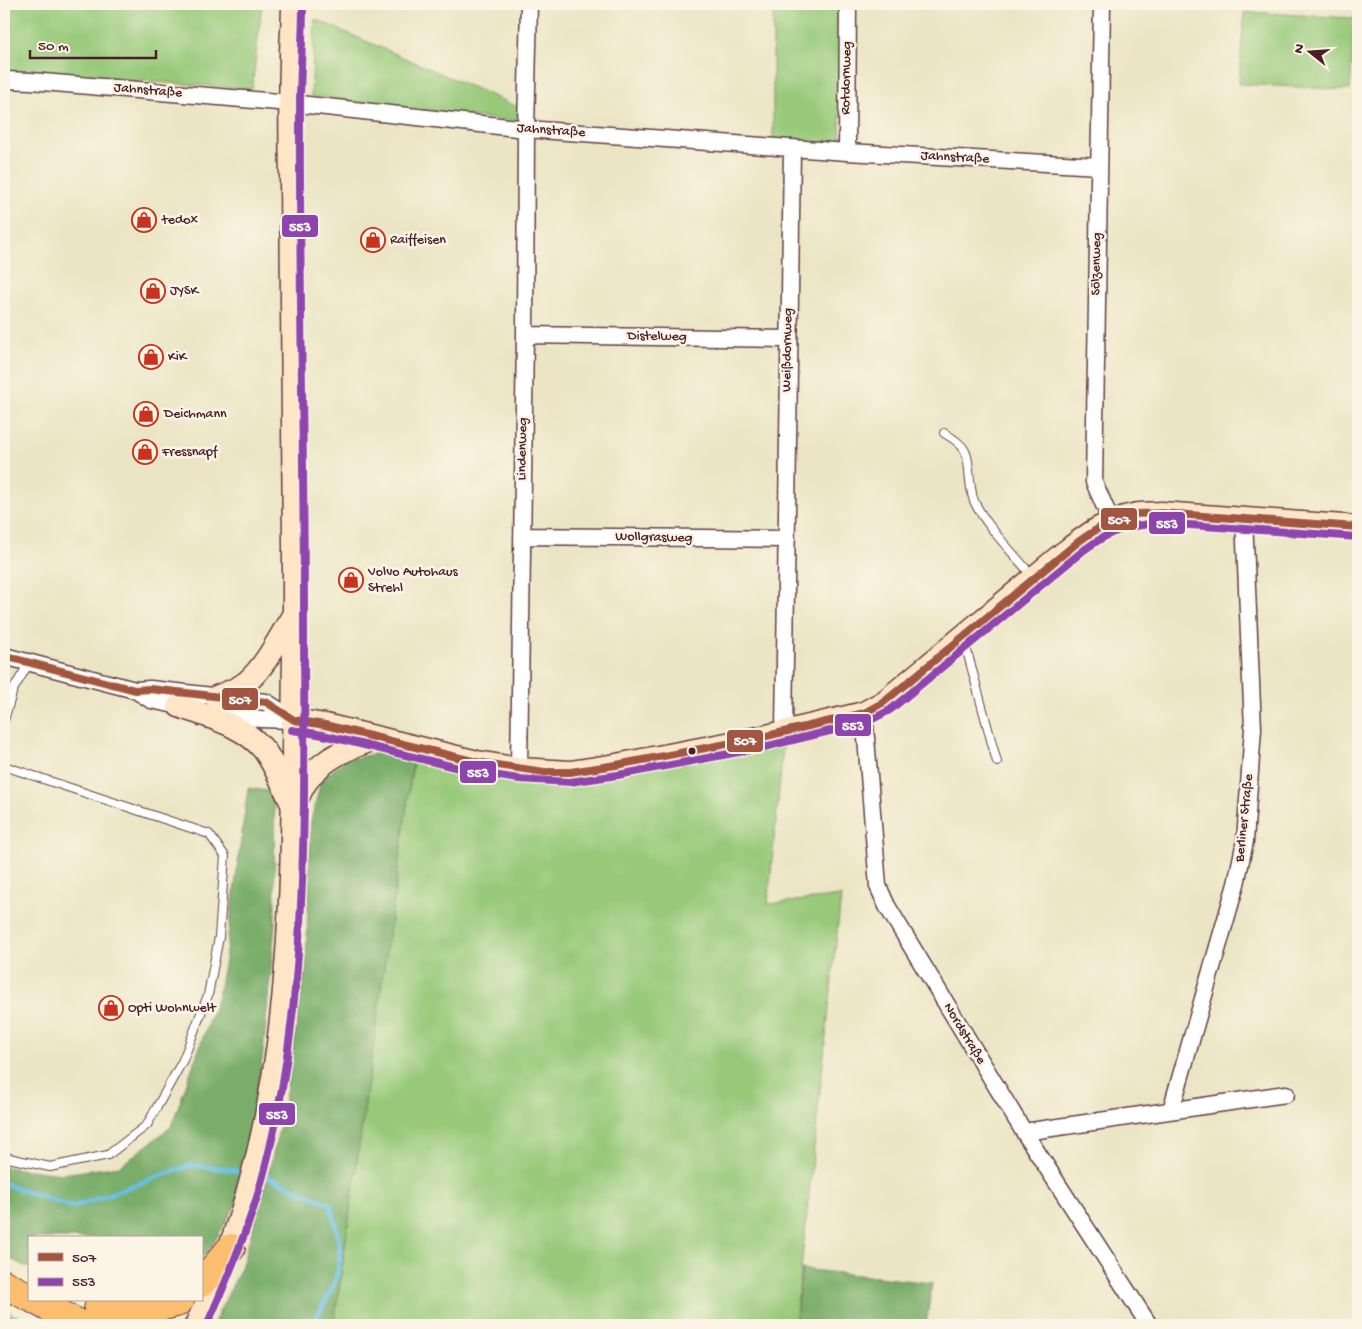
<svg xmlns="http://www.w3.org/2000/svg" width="1362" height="1329" viewBox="0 0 1362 1329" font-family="'Gochi Hand',sans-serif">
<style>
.green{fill:#97c979;stroke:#707452}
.forest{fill:#79ad69;stroke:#62664a}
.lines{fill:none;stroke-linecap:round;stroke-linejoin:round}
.stream{stroke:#68c0e5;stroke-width:5}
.lane-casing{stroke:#623d42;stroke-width:10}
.street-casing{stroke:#623d42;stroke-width:19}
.secondary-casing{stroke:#623d42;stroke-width:25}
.highway-casing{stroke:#623d42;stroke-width:30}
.lane{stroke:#fff;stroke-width:8}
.street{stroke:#fff;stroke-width:16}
.secondary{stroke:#fde5c5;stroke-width:22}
.highway{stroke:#fbbe6e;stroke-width:28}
.bus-1-casing{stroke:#fcf5e5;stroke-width:11}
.bus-2-casing{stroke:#fcf5e5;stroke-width:11}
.bus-1{stroke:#a25641;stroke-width:8}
.bus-2{stroke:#8e44ad;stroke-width:8}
.bus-dot{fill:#4a1f2b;stroke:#fcf5e5;stroke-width:2}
.labels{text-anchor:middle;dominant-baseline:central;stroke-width:5;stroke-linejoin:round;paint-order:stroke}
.street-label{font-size:14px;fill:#4a1f2b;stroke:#fcf5e5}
.poi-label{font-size:14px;fill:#4a1f2b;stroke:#fcf5e5;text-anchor:start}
.line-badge{stroke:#fcf5e5;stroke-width:2}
.badge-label{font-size:14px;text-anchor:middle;font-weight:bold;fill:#fff}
</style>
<rect width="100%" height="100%" fill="#fcf5e5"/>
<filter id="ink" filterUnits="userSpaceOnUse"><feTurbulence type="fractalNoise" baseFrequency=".02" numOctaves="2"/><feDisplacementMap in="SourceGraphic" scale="10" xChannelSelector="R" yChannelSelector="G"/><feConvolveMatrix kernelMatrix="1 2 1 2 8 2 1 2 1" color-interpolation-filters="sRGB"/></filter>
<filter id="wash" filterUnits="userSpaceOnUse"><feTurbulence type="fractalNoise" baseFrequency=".0096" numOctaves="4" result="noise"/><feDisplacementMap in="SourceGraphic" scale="20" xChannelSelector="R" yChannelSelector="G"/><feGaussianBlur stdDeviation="1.12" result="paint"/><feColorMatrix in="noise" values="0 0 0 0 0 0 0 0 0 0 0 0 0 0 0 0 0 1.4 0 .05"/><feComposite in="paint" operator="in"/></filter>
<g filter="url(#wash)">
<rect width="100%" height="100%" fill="#ebe5c5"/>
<path class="green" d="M4,4H262L252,89L4,71Z
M773,4H841L840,145L773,143Z
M1244,12L1355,18L1350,90L1239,84Z
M315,19L518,107V122L311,96Z
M784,737L768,904L841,896L795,1325H334L414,755L518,779Z"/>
<path class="forest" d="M373,754L414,755L334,1325H213L241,1268L262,1199L282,1118L306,966L311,821L321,781L343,761Z
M248,788L274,792L275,924L263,1053L243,1177L234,1208L210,1249L201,1259V1238H29V1268L4,1256V1167L62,1174L120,1166L171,1127L218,996L225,960Z
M802,1269L932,1283L926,1325H795Z
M4,1309L34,1325H4Z"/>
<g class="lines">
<path class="stream" d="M268,1177L330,1204C333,1218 340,1235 340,1249C342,1277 325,1303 312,1325
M4,1184L73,1207L191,1165L241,1171"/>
</g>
</g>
<g filter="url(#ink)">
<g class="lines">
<defs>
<path id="lane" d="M944,433C974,450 966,457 971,488C972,492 972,498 975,503C986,526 1015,555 1032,576
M964,640L997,762
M4,720L13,690L29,663
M4,766L209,834L225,856L219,937L208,995L183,1060L147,1125L108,1155L50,1167L4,1157"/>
<path id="street" d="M1102,4L1094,482L1111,521
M4,80L31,81L290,103L526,129L847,152L1099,166
M847,152L848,4
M525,335L788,339
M522,536L787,539
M4,656L135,690L151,700L190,708
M135,690L150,689L266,702L294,720
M214,712L260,719L294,720
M864,713L878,886L887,906L1024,1132L1149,1325
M784,732L792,148
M519,769L525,335L526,129L529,4
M1171,1110L1236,884L1245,841L1253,729L1244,518
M1024,1132L1286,1094"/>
<path id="secondary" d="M216,697C227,693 239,689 248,681C267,664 280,636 294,614
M179,706C208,717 244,725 264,750C275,765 283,785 291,802
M294,720L325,725L477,762L519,769L570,772L616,765L758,738L864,713L884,702L1061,555C1083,538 1105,520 1133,515C1142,513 1152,514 1161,513L1358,527
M294,806C298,798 301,789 306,782C323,757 351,747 378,738
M196,1325C284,1152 292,953 293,762C294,690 294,619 294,547C294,424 291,301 291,178C290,138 290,98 291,57C291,40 293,22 293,4"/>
<path id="highway" d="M201,1283L231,1248
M4,1284L29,1297
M35,1300L81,1325
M98,1309L140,1312L176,1303L180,1300"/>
</defs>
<use href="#lane" class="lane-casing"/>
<use href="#street" class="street-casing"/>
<use href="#secondary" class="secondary-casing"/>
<use href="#highway" class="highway-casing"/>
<use href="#lane" class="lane"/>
<use href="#street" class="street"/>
<use href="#secondary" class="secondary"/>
<use href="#highway" class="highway"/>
<defs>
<path id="bus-1" d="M4,656L135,690L150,689L266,702L294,720L325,725L477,762L545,772H570L616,765L758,738L864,713L884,702L1078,542C1096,529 1115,517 1137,514C1145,513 1153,514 1161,513L1358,527"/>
<path id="bus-2" d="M292,730L323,735L475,772L518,779L570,782L618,775L760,748L867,722L890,710L1084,550C1113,529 1125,526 1161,523L1357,537
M207,1325C226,1282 244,1239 258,1194C311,1012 304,803 304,614C304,444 299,275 300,105C300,71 303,38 303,4"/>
</defs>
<use href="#bus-1" class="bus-1-casing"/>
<use href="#bus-2" class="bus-2-casing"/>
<use href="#bus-1" class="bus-1"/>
<use href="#bus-2" class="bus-2"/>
</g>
</g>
<defs>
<symbol id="shop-ring" viewBox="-11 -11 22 22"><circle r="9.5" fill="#fcf5e5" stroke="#c8321e" stroke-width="1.5"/><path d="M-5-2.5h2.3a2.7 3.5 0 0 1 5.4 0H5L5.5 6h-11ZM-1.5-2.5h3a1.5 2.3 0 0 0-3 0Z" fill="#c8321e"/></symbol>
</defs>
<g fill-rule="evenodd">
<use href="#shop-ring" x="130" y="206" width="28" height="28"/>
<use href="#shop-ring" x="359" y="226" width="28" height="28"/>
<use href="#shop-ring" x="139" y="277" width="28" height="28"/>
<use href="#shop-ring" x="137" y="343" width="28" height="28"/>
<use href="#shop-ring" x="132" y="400" width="28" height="28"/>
<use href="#shop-ring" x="131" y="438" width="28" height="28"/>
<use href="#shop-ring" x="337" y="566" width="28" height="28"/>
<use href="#shop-ring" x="97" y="994" width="28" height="28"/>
</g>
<circle class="bus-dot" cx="692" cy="751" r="4.5"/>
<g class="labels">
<g class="street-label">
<text transform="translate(847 78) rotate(-89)">Rotdornweg</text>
<text transform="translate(148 91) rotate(5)">Jahnstraße</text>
<text transform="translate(551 131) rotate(4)">Jahnstraße</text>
<text transform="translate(955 158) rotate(3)">Jahnstraße</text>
<text transform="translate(1097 264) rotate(-89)">Sölzenweg</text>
<text transform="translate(657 337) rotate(1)">Distelweg</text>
<text transform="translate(788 350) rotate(-89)">Weißdornweg</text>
<text transform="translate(523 449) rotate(-89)">Lindenweg</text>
<text transform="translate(654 538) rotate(1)">Wollgrasweg</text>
<text transform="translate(1245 818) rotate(-84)">Berliner Straße</text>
<text transform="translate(964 1034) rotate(59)">Nordstraße</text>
</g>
<g class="poi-label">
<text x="162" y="220">tedox</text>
<text x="390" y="240">Raiffeisen</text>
<text x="170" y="291">JYSK</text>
<text x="168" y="357">KiK</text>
<text x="164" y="414">Deichmann</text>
<text x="162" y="452">Fressnapf</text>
<text x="368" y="572">Volvo Autohaus<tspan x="368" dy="16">Strehl</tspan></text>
<text x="128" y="1008">Opti Wohnwelt</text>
</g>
</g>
<g class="line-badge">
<rect x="281" y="214" width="38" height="24" rx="5" fill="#8e44ad"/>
<rect x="1100" y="507" width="38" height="24" rx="5" fill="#a25641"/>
<rect x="1148" y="511" width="38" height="24" rx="5" fill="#8e44ad"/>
<rect x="221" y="687" width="38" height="24" rx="5" fill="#a25641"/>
<rect x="834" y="713" width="38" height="24" rx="5" fill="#8e44ad"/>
<rect x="726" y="729" width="38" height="24" rx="5" fill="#a25641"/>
<rect x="459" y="760" width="38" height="24" rx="5" fill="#8e44ad"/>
<rect x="258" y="1102" width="38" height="24" rx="5" fill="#8e44ad"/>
</g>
<g class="badge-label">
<text x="300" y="231">553</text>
<text x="1119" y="524">507</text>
<text x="1167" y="528">553</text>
<text x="240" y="704">507</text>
<text x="853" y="730">553</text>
<text x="745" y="745">507</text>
<text x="478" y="777">553</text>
<text x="277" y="1119">553</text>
</g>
<rect width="1362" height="1329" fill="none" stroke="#fcf5e5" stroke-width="20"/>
<rect x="28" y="1236" width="175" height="65" fill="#fcf5e5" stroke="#b59f9b"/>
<rect x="38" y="1253" width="25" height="8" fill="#a25641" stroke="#b59f9b"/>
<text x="72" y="1262" font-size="15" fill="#4a1f2b">507</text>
<rect x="38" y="1278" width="25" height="8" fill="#8e44ad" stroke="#b59f9b"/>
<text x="72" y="1286" font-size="15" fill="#4a1f2b">553</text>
<g transform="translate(1310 52) rotate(287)" stroke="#fcf5e5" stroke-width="4" paint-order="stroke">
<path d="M0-4L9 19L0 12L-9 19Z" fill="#4a1f2b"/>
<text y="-8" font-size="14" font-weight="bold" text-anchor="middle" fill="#4a1f2b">N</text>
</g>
<path d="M30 50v8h126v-8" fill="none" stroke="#4a1f2b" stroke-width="2.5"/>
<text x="38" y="50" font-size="15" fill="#4a1f2b" stroke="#fcf5e5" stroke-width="4" paint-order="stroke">50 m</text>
</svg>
